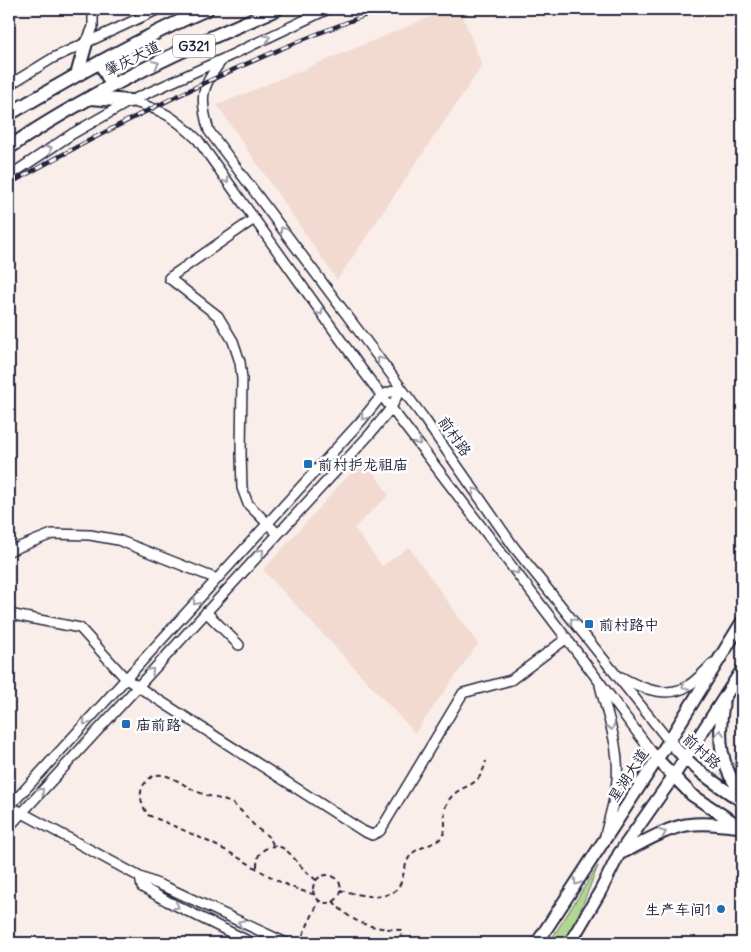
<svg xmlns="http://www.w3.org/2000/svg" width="751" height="952" viewBox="0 0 751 952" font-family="Delius,'LXGW WenKai TC',sans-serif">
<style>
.built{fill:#f2dad1}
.green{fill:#b2d792;stroke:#6a7c66}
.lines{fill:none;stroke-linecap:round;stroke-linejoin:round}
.minor-casing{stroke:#22223b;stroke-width:12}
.major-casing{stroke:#22223b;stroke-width:15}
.highway-casing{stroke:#22223b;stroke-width:16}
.path{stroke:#22223b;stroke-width:2;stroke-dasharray:5 4;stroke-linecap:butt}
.minor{stroke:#fff;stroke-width:9}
.major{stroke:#fff;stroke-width:11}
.highway{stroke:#fff;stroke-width:12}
.rail-casing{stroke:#22223b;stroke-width:4.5}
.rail{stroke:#fff;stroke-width:2.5;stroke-dasharray:8;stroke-linecap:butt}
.oneway{stroke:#9c9ca7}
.poi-dot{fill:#1f6fb2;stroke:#fff;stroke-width:2}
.labels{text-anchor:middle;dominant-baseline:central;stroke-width:5;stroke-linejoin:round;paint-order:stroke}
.shield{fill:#fff;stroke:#646476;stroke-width:1}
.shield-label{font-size:14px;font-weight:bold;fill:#22223b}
.street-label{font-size:15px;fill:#22223b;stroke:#fff}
.poi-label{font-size:15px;fill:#22223b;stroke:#fff;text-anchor:start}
</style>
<rect width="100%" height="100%" fill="#f9eeea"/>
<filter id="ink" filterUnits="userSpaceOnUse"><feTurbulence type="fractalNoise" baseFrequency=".02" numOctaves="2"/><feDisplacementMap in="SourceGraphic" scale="10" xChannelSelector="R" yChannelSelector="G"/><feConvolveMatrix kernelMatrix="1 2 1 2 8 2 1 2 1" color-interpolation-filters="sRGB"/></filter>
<g filter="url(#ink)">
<path class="built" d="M450,9H460L482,66L337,280L217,105Z
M364,458L389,495L354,528L382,566L409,547L478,644L415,733L263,570Z"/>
<path class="green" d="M598,866L575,923L562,943H549Z"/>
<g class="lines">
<defs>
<path id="minor" d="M86,43L93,27V9
M223,59C201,86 199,98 209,131L423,417L514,547L669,741
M9,85L53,58L159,9
M130,101C163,110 173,116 198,140L363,371L598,680L657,759
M9,176L72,134L130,101L223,59L328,9
M254,219L169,278L218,316L233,341L240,362L242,379L241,454L242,488L248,504L278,534
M9,551L52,534L90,535L118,540L217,579
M206,612L239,645
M9,614L80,628L126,679L363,831L372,835L380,831L463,693L511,680L567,638
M621,677C639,687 661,697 682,689C694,684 704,672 713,663
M600,685C607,716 620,747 617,779C616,798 609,817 605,836
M9,807L361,421L382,395L401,388
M17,810L140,877L168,888L286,943
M9,827L370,434L391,408L401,388
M140,877L142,887L167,901L252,943"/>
<path id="major" d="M723,704C718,737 719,767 742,793
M669,741C691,767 714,783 742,801
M657,759L692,795L739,826
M621,853C641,844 664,829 686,825C705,822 723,825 741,827
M537,943L669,741L742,622
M570,943L601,890L619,854L673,777L742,670"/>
<path id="highway" d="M100,62L112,85
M77,75L86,43
M90,98L130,101
M9,114C73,77 138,39 207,9
M9,148C30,132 53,119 77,105C141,68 209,38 277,9"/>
</defs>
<use href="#minor" class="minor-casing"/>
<use href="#major" class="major-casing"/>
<use href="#highway" class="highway-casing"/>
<path class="path" d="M273,845C270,836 265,834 258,829C249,821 243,811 233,804C221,798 208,797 196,791C184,786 175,777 162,775C156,774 152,776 148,780C136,790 141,804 148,815C174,826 200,837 225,850C257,867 277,885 313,894
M257,867C257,858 258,852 267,848C282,841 290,854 299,864C304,870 310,875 316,880
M313 889a14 14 0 1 1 28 0a14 14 0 1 1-28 0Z
M340,890C357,894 377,901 393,892C405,885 402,867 410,856C418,845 439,846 444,833C447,824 442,813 447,803C460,780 478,794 486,761
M333,901C353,925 372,928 401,930L402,943
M299,943L319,901"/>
<use href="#minor" class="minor"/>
<use href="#major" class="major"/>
<use href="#highway" class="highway"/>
<defs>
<path id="rail" d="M9,184C129,117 253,55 383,9"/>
</defs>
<use href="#rail" class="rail-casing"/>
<use href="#rail" class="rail"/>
</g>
<defs><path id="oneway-chevron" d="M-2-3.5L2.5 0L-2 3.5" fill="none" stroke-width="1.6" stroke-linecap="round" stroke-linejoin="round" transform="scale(1.25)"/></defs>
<g class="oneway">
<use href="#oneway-chevron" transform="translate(267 38) rotate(-26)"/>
<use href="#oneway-chevron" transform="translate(156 64) rotate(-25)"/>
<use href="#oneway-chevron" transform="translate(49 149) rotate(-33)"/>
<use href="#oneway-chevron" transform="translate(226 180) rotate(55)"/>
<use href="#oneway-chevron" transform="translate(283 230) rotate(-127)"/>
<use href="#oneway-chevron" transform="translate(320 312) rotate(54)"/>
<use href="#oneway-chevron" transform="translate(380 360) rotate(-127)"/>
<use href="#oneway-chevron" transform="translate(364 417) rotate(129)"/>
<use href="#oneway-chevron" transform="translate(418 442) rotate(53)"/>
<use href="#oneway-chevron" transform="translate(475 491) rotate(-125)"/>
<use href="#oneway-chevron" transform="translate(261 552) rotate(-47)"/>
<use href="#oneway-chevron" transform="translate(516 571) rotate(53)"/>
<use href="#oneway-chevron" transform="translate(196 602) rotate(132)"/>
<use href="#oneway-chevron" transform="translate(573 621) rotate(-129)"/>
<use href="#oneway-chevron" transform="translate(151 671) rotate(-47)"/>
<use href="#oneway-chevron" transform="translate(685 686) rotate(152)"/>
<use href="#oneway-chevron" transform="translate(86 722) rotate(132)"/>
<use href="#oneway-chevron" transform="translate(611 727) rotate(74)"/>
<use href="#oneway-chevron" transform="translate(720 733) rotate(-89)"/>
<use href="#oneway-chevron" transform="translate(41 791) rotate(-47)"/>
<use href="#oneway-chevron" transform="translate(663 833) rotate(-24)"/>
<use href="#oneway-chevron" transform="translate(577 882) rotate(123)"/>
<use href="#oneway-chevron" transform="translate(176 906) rotate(27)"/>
<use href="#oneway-chevron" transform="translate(241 923) rotate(-155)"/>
</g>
</g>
<g class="poi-dot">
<rect x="303" y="459" width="10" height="10" rx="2.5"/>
<rect x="584" y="619" width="10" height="10" rx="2.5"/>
<rect x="121" y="719" width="10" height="10" rx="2.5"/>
<circle cx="721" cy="909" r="5"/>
</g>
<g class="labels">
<rect class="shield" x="173" y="34.5" width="42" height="23" rx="4"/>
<g class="shield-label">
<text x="194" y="46">G321</text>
</g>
<g class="street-label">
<text transform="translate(132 58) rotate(-26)">肇庆大道</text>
<text transform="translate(455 436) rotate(55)">前村路</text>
<text transform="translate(702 751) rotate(42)">前村路</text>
<text transform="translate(628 775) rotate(-57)">星湖大道</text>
</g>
<g class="poi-label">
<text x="318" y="464">前村护龙祖庙</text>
<text x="599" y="624">前村路中</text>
<text x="136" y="724">庙前路</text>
<text x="711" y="909" text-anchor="end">生产车间1</text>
</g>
</g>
<rect width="751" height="952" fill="none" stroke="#fff" stroke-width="30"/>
<rect x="15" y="15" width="721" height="922" fill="none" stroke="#22223b" stroke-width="2" filter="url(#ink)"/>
</svg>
